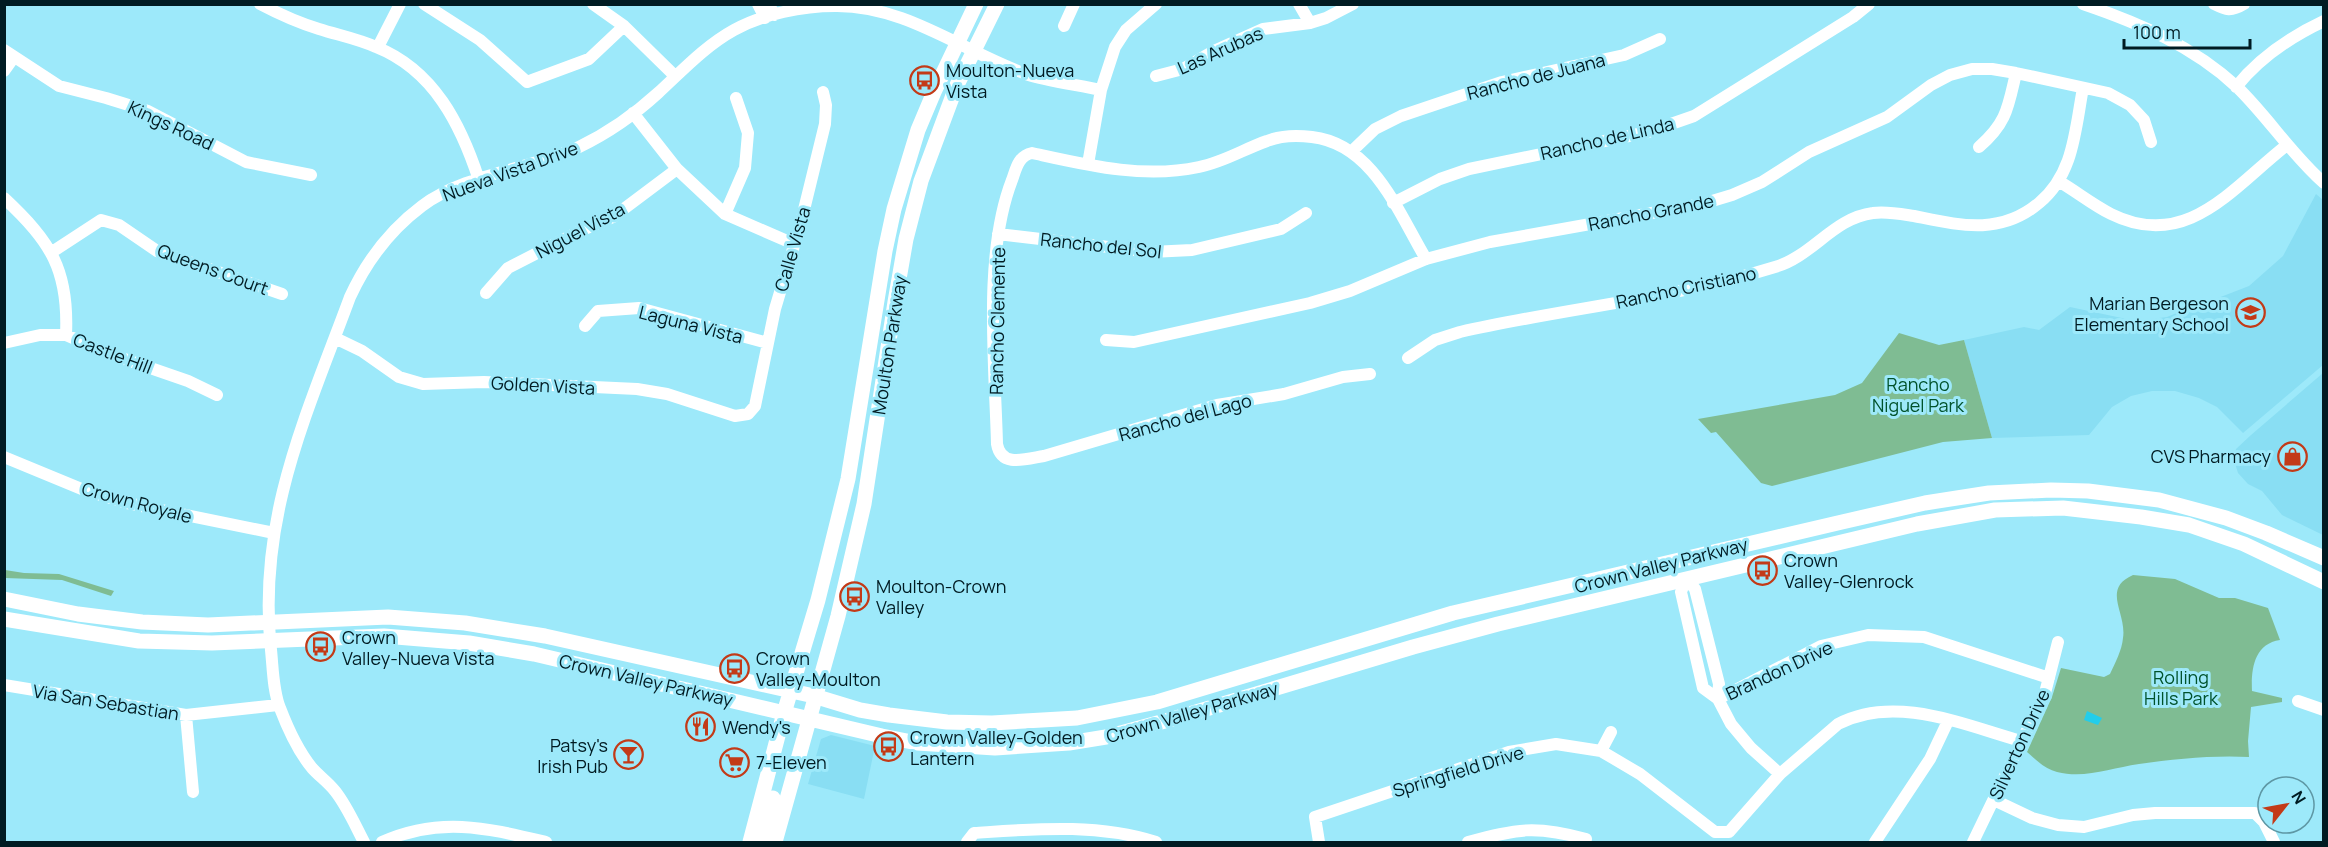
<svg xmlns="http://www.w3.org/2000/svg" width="2328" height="847" viewBox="0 0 2328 847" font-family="Manrope,sans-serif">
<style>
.built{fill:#89def3}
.green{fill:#7fbc93}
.water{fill:#23cdeb}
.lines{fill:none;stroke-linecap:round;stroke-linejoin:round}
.minor{stroke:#fff;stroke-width:12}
.major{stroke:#fff;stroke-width:15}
.labels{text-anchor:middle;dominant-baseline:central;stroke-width:6;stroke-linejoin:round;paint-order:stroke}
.street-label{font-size:18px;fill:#001b22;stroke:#9de9fa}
.poi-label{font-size:18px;fill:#001b22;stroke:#9de9fa;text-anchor:start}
.park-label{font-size:18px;fill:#00522b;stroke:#9de9fa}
</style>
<rect width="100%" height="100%" fill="#9de9fa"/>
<path class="built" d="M2316,194L2323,200V365L2243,433L2217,407L2199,398L2175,391H2152L2131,396L2112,407L2089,435L1992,438L1964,340L2024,327L2039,330L2070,307L2136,321L2167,317L2186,309L2207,305L2218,298L2249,286L2283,256Z
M2323,373V535L2282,515L2262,491L2248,484L2238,473L2234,460L2236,449L2251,435Z
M831,735L875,746L864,799L808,784L821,739Z"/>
<path class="green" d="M1899,333L1939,345L1964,340L1992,438L1943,442L1772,486L1761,483L1716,432L1711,433L1698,419L1835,395L1862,383Z
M5,570L24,573L59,574L114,591L111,596L62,580L5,578Z
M2133,575L2175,579L2219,598H2235L2268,608L2280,640C2254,644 2251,669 2252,691L2282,698V702L2251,707L2248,741L2249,757C2213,755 2175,759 2139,764C2111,768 2085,779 2057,772C2045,769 2036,760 2027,752L2052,697L2061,668L2104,677L2110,674C2115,663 2122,650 2123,638C2127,613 2101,589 2133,575Z"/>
<path class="water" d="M2087,711L2102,718L2098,725L2084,720Z"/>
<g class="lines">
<path class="minor" d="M260,4C279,14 299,23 319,29C338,35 358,39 376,47C434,70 461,125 479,180
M424,4L480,40L527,82L589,59L624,26
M593,4L624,26L675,76
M758,4L765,18
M769,4L774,15
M1299,4L1310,23
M2083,4C2139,23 2193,46 2237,87C2268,117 2291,154 2324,183
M2214,4C2226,10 2231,12 2244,4
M1064,26L1074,4
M378,47L400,4
M4,50L59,86L106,98L148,111L246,162L311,175
M4,71L14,57
M1156,76L1183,69L1214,51L1263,29L1310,23L1326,18L1353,4
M2236,87C2260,57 2290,37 2324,21
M633,113L677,169L725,214L794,244
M1979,147C2007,123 2008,107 2016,73
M1352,151L1375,129L1401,116L1502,82L1624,55L1660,39
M1088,164L1101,90L1115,47L1126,30L1156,4
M2060,182C2077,192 2093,205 2111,214C2187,252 2233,187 2287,145
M4,198C51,242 69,270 66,335
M1393,203L1440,179L1469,169L1648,132L1694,116L1853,17L1869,4
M725,214L745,168L748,133L736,98
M998,234L1151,252L1192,250L1281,229L1306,213
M52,252L101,220L119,225L157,251L282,294
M486,293L508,268L580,231L613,217L677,169
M585,326L598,311L639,308L768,343
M335,338L362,351L399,377L423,384L484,382L637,389L667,394L735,416L748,414L755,406L775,309L801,222L825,124L826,105L823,92
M1106,340L1134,342L1310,303L1350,291L1426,259L1490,242L1702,204L1732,195L1762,182L1809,152L1887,117L1931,85L1950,75L1972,69H1992L2016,73L2108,93L2130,105L2144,120L2151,142
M4,343L40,335H66L107,353L188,381L217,395
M1408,358L1435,340L1460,332C1565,308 1672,299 1775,267C1813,256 1833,218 1873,213C1886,211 1901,214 1914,216C1959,225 2000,236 2039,203C2074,174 2075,130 2083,88
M1370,374L1343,377L1284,394L1217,405L1044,456C1026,459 1001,468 997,444C995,364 983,255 1012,180C1016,169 1018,156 1032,153C1087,165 1143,179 1199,167C1224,162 1244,149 1267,141C1282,135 1297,135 1312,137C1373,144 1398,212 1426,259
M4,457L84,490L127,503L274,533
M1686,578L1681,592L1703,688L1718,699L1731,724L1751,748L1780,774
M1686,578L1695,589L1719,684L1718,699
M4,685L186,715L278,705
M1718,699L1821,646L1868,635L1924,637L2049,678
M2298,701L2324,710
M186,715L193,792
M1601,751L1611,732
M1994,800L2032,818L2058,825L2084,827L2133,815L2155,813H2255L2264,822L2274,842
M364,842C355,825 347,806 335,791C328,782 319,776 312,768C298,751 288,729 280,708C273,691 273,669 271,650C257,519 306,416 350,297C367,260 390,230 422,206C466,173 530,170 579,147C608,133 634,115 658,93C682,71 705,46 734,30C763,14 803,6 835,6C905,5 962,51 1026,74C1046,81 1079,85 1101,90
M382,842C440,816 487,828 546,842
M967,842L974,833C1035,829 1097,823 1156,842
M1319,842L1315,817L1509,752L1556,744L1601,751L1640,774L1715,832H1729L1780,774L1838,724C1895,694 1964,725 2021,741
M1468,842C1517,829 1535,825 1586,839
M1875,842L1930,759L1948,721
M1973,842L2045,693L2058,642"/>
<path class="major" d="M4,599L78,614L142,622L208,625L388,617L465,623L545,636L814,696L860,710L889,715L947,722L992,723L1077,718L1157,702L1453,613L1842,522L1925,503L1989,493L2051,490L2088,491L2159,500L2226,518L2266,533L2324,558
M4,619L139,641L212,643L384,636L469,643L534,654L882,736L917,743L995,748L1069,743L1106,737L1176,718L1413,647L1498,624L1917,524L1995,510L2063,508L2141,517L2189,525L2244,544L2324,582
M750,842L784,713L818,600L848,479L885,251L894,209L918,130L934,92L976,4
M764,842L763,835L773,798
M775,842L838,616L864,504L895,302L906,239L921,181L956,87L997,4"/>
</g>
<defs>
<symbol id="bus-ring" viewBox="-11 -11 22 22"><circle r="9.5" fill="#9de9fa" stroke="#c33a17" stroke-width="1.5"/><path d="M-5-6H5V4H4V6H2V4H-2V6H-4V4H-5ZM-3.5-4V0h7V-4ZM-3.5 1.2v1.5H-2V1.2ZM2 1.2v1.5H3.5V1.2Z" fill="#c33a17"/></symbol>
<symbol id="school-ring" viewBox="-11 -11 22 22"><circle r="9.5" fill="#9de9fa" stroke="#c33a17" stroke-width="1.5"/><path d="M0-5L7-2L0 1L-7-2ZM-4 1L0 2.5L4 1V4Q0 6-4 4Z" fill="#c33a17"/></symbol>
<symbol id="shop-ring" viewBox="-11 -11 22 22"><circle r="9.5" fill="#9de9fa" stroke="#c33a17" stroke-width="1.5"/><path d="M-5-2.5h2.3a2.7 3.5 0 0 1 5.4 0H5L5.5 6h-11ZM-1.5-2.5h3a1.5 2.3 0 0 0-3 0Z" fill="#c33a17"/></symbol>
<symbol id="restaurant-ring" viewBox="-11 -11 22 22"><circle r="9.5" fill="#9de9fa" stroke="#c33a17" stroke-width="1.5"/><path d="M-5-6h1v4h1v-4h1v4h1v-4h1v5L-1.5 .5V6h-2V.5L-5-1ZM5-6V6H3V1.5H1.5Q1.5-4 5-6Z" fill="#c33a17"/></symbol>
<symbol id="bar-ring" viewBox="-11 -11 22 22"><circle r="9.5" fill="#9de9fa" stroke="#c33a17" stroke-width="1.5"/><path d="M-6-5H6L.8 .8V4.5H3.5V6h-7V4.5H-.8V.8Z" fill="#c33a17"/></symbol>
<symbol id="supermarket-ring" viewBox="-11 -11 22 22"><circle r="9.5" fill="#9de9fa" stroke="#c33a17" stroke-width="1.5"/><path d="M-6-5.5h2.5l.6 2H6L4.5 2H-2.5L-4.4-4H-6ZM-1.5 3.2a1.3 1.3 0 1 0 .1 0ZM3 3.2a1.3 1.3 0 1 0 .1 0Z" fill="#c33a17"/></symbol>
</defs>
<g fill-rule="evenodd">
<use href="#bus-ring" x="908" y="64" width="33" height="33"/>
<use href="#school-ring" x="2234" y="296" width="33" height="33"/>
<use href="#shop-ring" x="2276" y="440" width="33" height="33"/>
<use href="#bus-ring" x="1746" y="554" width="33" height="33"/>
<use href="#bus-ring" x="838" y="580" width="33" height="33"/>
<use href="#bus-ring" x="304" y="630" width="33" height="33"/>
<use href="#bus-ring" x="718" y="652" width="33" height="33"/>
<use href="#restaurant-ring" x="684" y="710" width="33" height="33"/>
<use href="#bus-ring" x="872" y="730" width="33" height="33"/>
<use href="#bar-ring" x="612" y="738" width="33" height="33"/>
<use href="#supermarket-ring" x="718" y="746" width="33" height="33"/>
</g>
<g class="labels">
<g class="street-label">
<text transform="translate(1220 50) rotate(-24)">Las Arubas</text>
<text transform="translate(1536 76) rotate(-14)">Rancho de Juana</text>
<text transform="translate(171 125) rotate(25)">Kings Road</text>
<text transform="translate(1607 138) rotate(-13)">Rancho de Linda</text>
<text transform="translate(510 171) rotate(-20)">Nueva Vista Drive</text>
<text transform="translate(1651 212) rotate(-11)">Rancho Grande</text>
<text transform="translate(580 230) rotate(-28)">Niguel Vista</text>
<text transform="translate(1101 245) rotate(6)">Rancho del Sol</text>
<text transform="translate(792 249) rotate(-74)">Calle Vista</text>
<text transform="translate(213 269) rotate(20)">Queens Court</text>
<text transform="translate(1686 287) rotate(-12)">Rancho Cristiano</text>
<text transform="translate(997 321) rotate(-89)">Rancho Clemente</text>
<text transform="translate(691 324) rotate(14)">Laguna Vista</text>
<text transform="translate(889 345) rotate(-81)">Moulton Parkway</text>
<text transform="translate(113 353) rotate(21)">Castle Hill</text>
<text transform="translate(543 385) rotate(3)">Golden Vista</text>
<text transform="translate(1185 417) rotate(-15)">Rancho del Lago</text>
<text transform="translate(137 502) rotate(15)">Crown Royale</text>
<text transform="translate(1661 565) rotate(-14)">Crown Valley Parkway</text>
<text transform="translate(1779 670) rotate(-25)">Brandon Drive</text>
<text transform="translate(646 680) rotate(13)">Crown Valley Parkway</text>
<text transform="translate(106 702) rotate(9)">Via San Sebastian</text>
<text transform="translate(1192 712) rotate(-16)">Crown Valley Parkway</text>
<text transform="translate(2019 744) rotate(-65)">Silverton Drive</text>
<text transform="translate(1458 771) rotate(-17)">Springfield Drive</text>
</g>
<g class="poi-label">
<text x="946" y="70">Moulton-Nueva<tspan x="946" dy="21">Vista</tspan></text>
<text x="2229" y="303" text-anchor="end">Marian Bergeson<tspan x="2229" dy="21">Elementary School</tspan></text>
<text x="2271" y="456" text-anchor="end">CVS Pharmacy</text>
<text x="1784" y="560">Crown<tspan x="1784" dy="21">Valley-Glenrock</tspan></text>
<text x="876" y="586">Moulton-Crown<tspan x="876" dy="21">Valley</tspan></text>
<text x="342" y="637">Crown<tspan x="342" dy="21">Valley-Nueva Vista</tspan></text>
<text x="756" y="658">Crown<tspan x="756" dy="21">Valley-Moulton</tspan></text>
<text x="722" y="727">Wendy's</text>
<text x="910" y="737">Crown Valley-Golden<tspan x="910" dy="21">Lantern</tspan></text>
<text x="608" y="745" text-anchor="end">Patsy's<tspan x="608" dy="21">Irish Pub</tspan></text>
<text x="756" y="762">7-Eleven</text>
</g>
<g class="park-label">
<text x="1918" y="384">Rancho<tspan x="1918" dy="21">Niguel Park</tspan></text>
<text x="2181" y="677">Rolling<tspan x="2181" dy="21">Hills Park</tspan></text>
</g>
</g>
<rect width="2328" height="847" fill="none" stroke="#001b22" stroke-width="12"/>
<g transform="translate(2286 805) rotate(59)"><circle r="28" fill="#9de9fa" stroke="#5e97a4" stroke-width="1.5"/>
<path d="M0-4.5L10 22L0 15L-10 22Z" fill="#c33a17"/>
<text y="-9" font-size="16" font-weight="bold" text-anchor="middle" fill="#001b22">N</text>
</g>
<path d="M2124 39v9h126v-9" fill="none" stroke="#001b22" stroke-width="3"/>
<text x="2133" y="39" font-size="18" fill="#001b22" stroke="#9de9fa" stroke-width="4.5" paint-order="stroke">100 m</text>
</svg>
